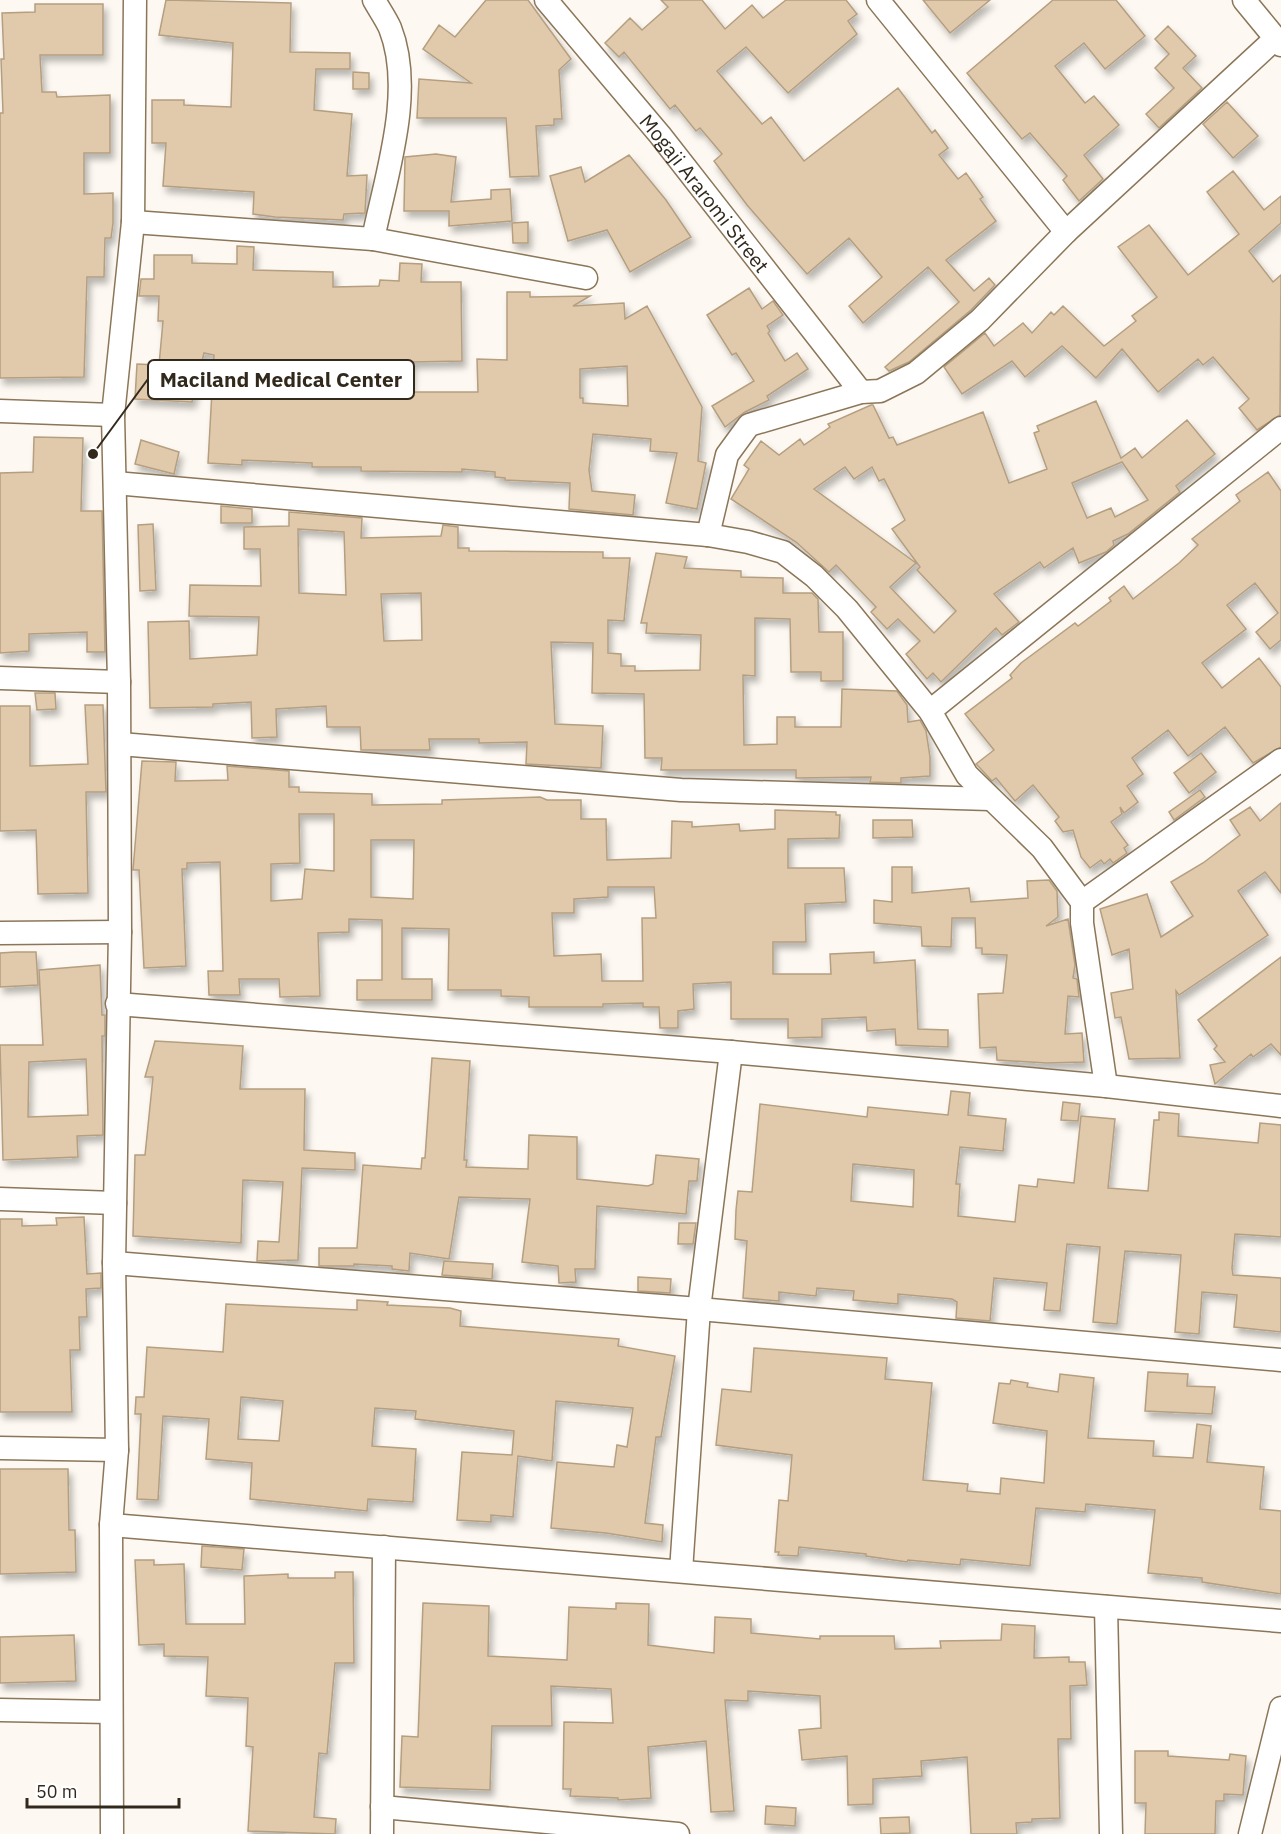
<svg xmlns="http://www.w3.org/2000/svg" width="1281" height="1834" viewBox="0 0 1281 1834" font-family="'IBM Plex Sans',sans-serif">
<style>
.building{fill:#e1caab;stroke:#b59f81;stroke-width:1.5;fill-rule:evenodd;filter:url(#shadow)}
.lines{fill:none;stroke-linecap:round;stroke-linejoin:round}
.minor-casing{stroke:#8b7659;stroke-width:25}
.minor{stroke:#fff;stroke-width:22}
.labels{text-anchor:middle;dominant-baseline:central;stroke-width:4.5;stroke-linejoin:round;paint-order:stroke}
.street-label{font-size:20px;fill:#32291d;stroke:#fff}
.leader{fill:none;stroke:#32291d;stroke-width:2}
.callout-dot{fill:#32291d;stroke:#fff;stroke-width:2}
.callout{fill:#fff;stroke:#32291d;stroke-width:2}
.callout-label{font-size:21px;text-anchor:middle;font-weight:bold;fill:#32291d}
</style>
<defs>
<filter id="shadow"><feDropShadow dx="3.5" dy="6" stdDeviation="3" flood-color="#0004"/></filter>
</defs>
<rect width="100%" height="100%" fill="#fdf8f1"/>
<path class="building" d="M166,0L291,3L290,52L350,53V69H316L314,110L352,114L347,176L367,175L365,213L344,214L343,220L275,217L253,214L254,192L163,186L166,143H152V100H184V105L231,107L233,43L159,35Z
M486,0H528L571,59L559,70L562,119H554V125L536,126L539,176L510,177L506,118H417L419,79L471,83L423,49L439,25L455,37Z
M661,0H702L725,29L752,5L763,18L786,0H846L857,14L848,21L857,34L788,93L746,47L717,71L762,124L771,117L804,161L898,88L932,133L935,130L948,148L939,155L958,179L966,173L983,197L980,199L996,221L946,260L974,291L989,278L995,285L971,310L909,362L889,371L885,367L959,302L928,267L863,323L849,306L882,277L849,238L807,274L747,205L714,161L722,154L700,128L696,131L675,105L670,109L624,52L619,57L605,43L630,18L642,30L668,7Z
M923,0H990L950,33Z
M1053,0H1116L1145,36L1105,69L1084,43L1055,66L1085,103L1094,96L1119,125L1084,155L1103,179L1079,201L1063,180L1067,176L1030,133L1022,139L967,73Z
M35,4H103V55H40L42,92H56L57,97L110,95V153H84V194L113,193V223L111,238H105L104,277H87L84,377L0,378V113H3L1,59H4L2,13L35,12Z
M1168,26L1196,56L1183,68L1202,88L1159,128L1146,114L1174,88L1155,68L1169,54L1155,39Z
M353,72L369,73V89H353Z
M1227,102L1258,136L1233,158L1203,124Z
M436,154L456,157L451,202L491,199V190L510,189L512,221L449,226V211H404L405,157Z
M629,155L666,200L691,237L630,272L607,230L568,241L550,176L581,167L585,182Z
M1233,171L1264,210L1281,196V223L1249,251L1273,282L1281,275L1280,415L1257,430L1239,408L1249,399L1213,357L1203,365L1198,359L1158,392L1122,349L1096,378L1062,346L1025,377L1012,361L962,394L944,367L985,333L994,346L1023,323L1032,333L1051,312L1054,315L1063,306L1104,346L1136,321L1132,316L1157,297L1118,247L1149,225L1188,275L1239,234L1207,192Z
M528,222V243H513L512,223Z
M237,246L254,247L253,270L333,272V287L379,286L380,280L399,281L400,263L422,264L421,282H461L462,361L412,362L410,392H478L477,359L507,360V292H530V297L590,296L573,306L624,303L625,319L647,306L702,407L698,461L706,463L697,509L666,503L677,453L650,451L651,439L593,434L589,470L592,491L635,495L633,515L569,509L570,483L505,480V478L495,477V472L462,469V472L361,471V467H312V463L242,460V465L208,463L214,355L204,353L192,402L135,399L137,364L159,365L163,321H158L159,296H139L141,279H154V255H192V263L237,264ZM627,366L628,406L583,403V398H580V369Z
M749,288L762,309L773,301L783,315L767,326L770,331L768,333L785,361L797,353L808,369L767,396L769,400L745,412L725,427L712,406L754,381L736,353L732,355L707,315Z
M1096,401L1121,458L1135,448L1142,458L1187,420L1215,454L1176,486L1180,492L1128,534L1113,541L1114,545L1106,552L1079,563L1073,548L1044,568L1040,562L994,594L1019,622L1002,635L996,628L941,682L933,673L927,679L906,654L920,641L898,619L887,629L871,612L876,607L836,565L829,572L796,542L731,499L749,469L744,465L761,441L779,455L800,439L804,445L830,427L828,424L871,405H873L889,438L893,437L897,445L983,412L1009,483L1047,469L1034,433L1039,431L1037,426ZM1122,462L1148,500L1115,517L1111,508L1087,518L1072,483ZM845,467L854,479L872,467L879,481L884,479L905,520L892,529L920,567L917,570L956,611L934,633L890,587L916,563L814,489Z
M34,437L83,438L81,511H102L105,652H87V632L29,634V651L0,653V473L33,472Z
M141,440L179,452L174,474L135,464Z
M1268,472L1281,491V640L1270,649L1256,632L1278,613L1255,583L1227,605L1246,629L1202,663L1222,688L1259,658L1281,687V747L1253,763L1225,727L1188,756L1168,730L1132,758L1143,774L1127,786L1138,802L1124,813L1120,807L1122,814L1111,822L1128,845L1124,848L1127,853L1113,863L1110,859L1104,864L1101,860L1090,868L1081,857L1073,830L1063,832L1055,821L1059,817L1033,785L1015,801L996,778L992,781L980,768L976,764L994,750L965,714L1012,678L1010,675L1021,663L1075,623L1078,626L1111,601L1109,598L1124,586L1133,599L1179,563L1198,545L1192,539L1240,501L1236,495Z
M221,506L252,509V523H221Z
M289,512L362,518L361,538L441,536L443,525L458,527V548H469V551L603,552V558H630L624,621L608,620V653L621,654V666H635V671L700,670L701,635L646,633L647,623H641L656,553L687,557L684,568L741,571V577L783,578V593H812L818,599L819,632H843V681H821V672H791L790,619L755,618V676L743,675L744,745L777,744V717H795V727H841L842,689L897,691L907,705L908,722L920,720L926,731L930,757V776L901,778V783L870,782L871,777L796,778V770H661L662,758H645L644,694L592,693L593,643L551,642L555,724L603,726L601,768L526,764L527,742L479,743V739H429L430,750H361L360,727H327L326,706L276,709L277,737L252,738L251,702L213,704V707L150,708L148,622L189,621L190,659L257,655L259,617L189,616L190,585L261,586L260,549H244V527L289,526ZM298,529L344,532L346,595L299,593ZM421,593L422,640L384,641L381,594Z
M153,524L156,590L140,591L138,525Z
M35,693H55L56,709L37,710Z
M85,705H103L106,792H86L88,893L38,894L36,830L0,831V706H30V766L88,764Z
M1201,753L1216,772L1189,793L1174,773Z
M142,761L176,762L175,781L228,780L227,766L289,771V787H299V792L372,794V805L442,804V800L540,797L547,800H581V819H606L607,860L671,858L672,821L692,822V827L739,824L740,831L775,829V810L836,812V815H840L839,838L788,839V868H844L846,902L805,904L806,942H773V974H831L830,954L874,952V963L915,960L918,1029L948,1030V1047L896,1045L895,1029L867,1031L866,1017L822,1019V1037L788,1038V1019H731V982L693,984L694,1009L678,1011V1028H660L659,1007H643V1003L603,1004V1007H529V997L501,996V990H448L449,929L402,928V979H432V1000H357V980H382V920L349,919V932L318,933L320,996L280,997L279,979H239L240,995H209L208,971H223L220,862L187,863V869H182L186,966L144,968L139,870H133ZM299,814H334V871L305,869L302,899L271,901V864L300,863ZM371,840H414L413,899L371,897ZM608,887H654L656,918H642L643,981H602L601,954L554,956L552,913H574V899L608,897Z
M1200,790L1205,797L1174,820L1169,812Z
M1281,803V893L1265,872L1238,891L1268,935L1179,995L1176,991L1180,1058L1129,1059L1121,1017L1115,1018L1111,993L1133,989L1129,949L1112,955L1100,909L1147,894L1161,937L1193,916L1171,882L1203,863L1240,835L1230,820L1250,807L1260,821Z
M873,820H912L913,837L873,838Z
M892,867H912V893L969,888L971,902L1028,898L1027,881L1049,880L1057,891L1058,917L1046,926L1068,919L1075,965L1073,978L1077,979L1079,997L1068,996L1065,1034L1082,1033L1084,1062L1047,1063L997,1060L996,1047L980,1048L978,994L1003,993L1007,955L982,954V948H976L975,918H952L951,947L922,946L921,927L874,923V900L892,902Z
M16,952H36L38,985L0,987V953Z
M1281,957V1055L1271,1044L1253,1057L1251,1054L1215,1084L1210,1065L1225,1062L1214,1049L1217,1046L1198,1020Z
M100,965L102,1015H105V1036H102L103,1135L77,1136L78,1157L3,1160L0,1045H43L39,970ZM86,1059L88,1115L28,1117L29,1062Z
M155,1041L243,1046L240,1089H305L304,1150L355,1153V1170L302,1168L298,1260L257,1261L258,1241L279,1242L283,1182L243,1180L241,1243L133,1236L135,1155H145L153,1077H145Z
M432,1058L470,1061L464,1160H467L466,1167L528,1169L529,1135L577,1137V1179L648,1186L653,1184L656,1155L699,1159L697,1181H689L686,1214L597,1206L595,1269H575L576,1282L559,1283L558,1266L522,1262L530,1199L459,1197L449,1259L410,1253L409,1271L392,1269V1266L354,1264V1266H319V1248H357L363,1165L421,1169L422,1158H425Z
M951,1091L970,1093L968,1115L1006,1119L1003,1151L960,1147L956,1184H960L958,1216L1015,1222L1019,1185L1037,1187L1038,1179L1074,1183L1081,1116L1115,1119L1108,1188L1148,1191L1154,1120H1159V1112L1179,1114L1178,1136L1258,1143L1260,1123L1281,1125V1237L1235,1234L1232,1268L1233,1275L1281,1278V1332L1234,1327L1237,1295L1202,1292L1199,1334L1175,1332L1181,1255L1125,1251L1117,1324L1093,1322L1100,1247L1067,1244L1060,1311L1044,1310L1047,1283L994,1278L990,1321L956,1318L957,1302L952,1299L898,1294V1304L853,1300L854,1291L817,1288L816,1296L779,1292V1301L743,1298L747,1241L735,1239L736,1210L738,1191L752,1192L760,1104L867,1117L868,1107L948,1115ZM853,1164L914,1170L913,1207L851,1201Z
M1063,1102L1080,1104L1078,1121L1061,1120Z
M84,1217L87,1274L101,1273V1288L86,1289L87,1317H79L80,1350H70L72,1412H0V1219H22V1226L57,1225L56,1218Z
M679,1223H696L693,1244H678Z
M444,1261L493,1264L492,1279L442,1275Z
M638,1277L671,1279L670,1293L638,1291Z
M357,1300L388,1302L387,1305L450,1308L461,1311L460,1326L619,1339L618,1346L675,1356L661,1437H656L645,1523L663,1525L662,1542L606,1533L551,1528L557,1462L614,1467L617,1445L627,1447L633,1408L556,1401L552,1461L518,1456L513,1517L491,1515V1522L457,1520L462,1452L512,1455L514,1431L415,1419L416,1411L375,1408L372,1446L416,1449L413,1502L368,1499L367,1511L250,1499L252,1463L206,1459L209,1419L163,1416L158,1500L137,1499L141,1414H135L136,1397H144L147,1347L223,1352L226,1304L357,1310ZM241,1397L283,1401L279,1441L238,1439Z
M754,1348L887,1358L885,1379L932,1383L923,1480L968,1484L967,1491L1000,1494L1001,1478L1044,1483L1047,1431L993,1423L999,1383L1010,1384L1011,1380L1028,1383L1027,1387L1058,1392L1060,1374L1094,1378L1088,1438L1154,1441L1153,1456L1193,1458L1197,1424L1211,1426L1207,1462L1264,1467L1260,1509L1281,1511V1594L1202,1582V1578L1148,1573L1155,1510L1086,1504L1085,1512L1036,1508L1030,1566L961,1559L960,1565L908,1560L907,1562L866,1556V1554L799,1547L798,1556L778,1555L779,1552H775L779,1500L788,1501L792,1455L716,1445L722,1389L751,1392Z
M1148,1372L1188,1374L1187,1386L1215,1387L1212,1414L1145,1411Z
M0,1469H68L69,1530H75L76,1572L0,1574Z
M202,1546L244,1549L242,1570L201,1567Z
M135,1560H154V1565L184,1564L186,1624H245L244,1576L288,1574V1578H335V1572H353L354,1663H335L327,1754L319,1753L314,1817L336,1819L335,1834L248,1831L253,1747L246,1746L248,1698L206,1696L208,1657L164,1656V1644L139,1645Z
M423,1603L489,1606L488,1656L567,1660L569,1607L616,1609V1603L649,1604L648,1645L714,1653L715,1617L751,1619V1633L820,1639V1636H894L895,1649L941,1648L940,1641L1001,1640L1002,1624L1035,1626L1034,1658L1069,1657V1662H1085L1087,1685L1070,1686L1071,1739H1058L1060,1818L1032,1819V1822L1016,1823L1017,1834H971L967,1757L921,1761L922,1776L873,1779V1804L848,1805L847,1756L802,1760L799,1730L821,1728L820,1696L748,1691V1701L725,1700L734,1811L711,1812L706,1741L648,1747L651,1798L618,1800V1798L570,1796L571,1789H563L564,1722L613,1723L611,1689L551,1686L552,1726H492L490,1790L400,1787L402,1736L418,1737Z
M74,1635L76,1681L0,1683V1637Z
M1135,1751H1168V1756L1229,1760L1230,1754L1246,1756L1243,1795L1224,1794V1801H1216L1215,1834H1145L1146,1803H1135Z
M766,1806L796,1808L795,1826L765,1824Z
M909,1817L910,1833L881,1834L880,1818Z"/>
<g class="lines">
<defs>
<g id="minor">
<path id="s1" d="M546,0L660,135L861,392"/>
<path d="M878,0L1066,232"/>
<path d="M1244,0L1281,45"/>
<path d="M133,222L373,239L586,278"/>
<path d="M373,239C386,175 415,91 390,28C386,19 379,9 374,0"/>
<path d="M0,411L113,415"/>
<path d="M115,483L708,535L748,542L783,552L814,576L847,609L930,711L967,775L1042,848L1082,902V923L1106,1086"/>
<path d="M708,535L727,455L749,425L861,392L880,391L916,373L980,320L1066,232L1276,38"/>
<path d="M0,678L119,682"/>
<path d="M930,711L1281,428"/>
<path d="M120,744L681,790L990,799"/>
<path d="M1082,902L1281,760"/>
<path d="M0,933L120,932"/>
<path d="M117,1004L731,1052L1106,1086L1281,1106"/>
<path d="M0,1199L115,1203"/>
<path d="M114,1263L699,1309L1281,1360"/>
<path d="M0,1448L117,1450"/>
<path d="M111,1525L1281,1621"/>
<path d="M681,1571L699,1309L731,1052"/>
<path d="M1106,1607L1111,1834"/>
<path d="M0,1710L110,1712"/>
<path d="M382,1807L678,1834"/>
<path d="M112,1834L111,1525L117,1450L114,1263L120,932L119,682L113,415L133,222L135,0"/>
<path d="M382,1834L384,1547"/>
<path d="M1250,1834L1281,1708"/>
</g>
</defs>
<use href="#minor" class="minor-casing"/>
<use href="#minor" class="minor"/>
</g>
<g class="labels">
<g class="street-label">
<text stroke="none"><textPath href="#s1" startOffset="250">Mogaji Araromi Street</textPath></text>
</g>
</g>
<path class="leader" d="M93 454L148 379"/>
<circle class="callout-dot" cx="93" cy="454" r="6"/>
<rect class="callout" x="148" y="360" width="266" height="39" rx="6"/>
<g class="callout-label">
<text x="281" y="387">Maciland Medical Center</text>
</g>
<path d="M27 1798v9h152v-9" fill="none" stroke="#32291d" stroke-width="3"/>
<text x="36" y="1798" font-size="18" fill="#32291d" stroke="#ffffff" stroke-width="4.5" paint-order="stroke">50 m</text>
</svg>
